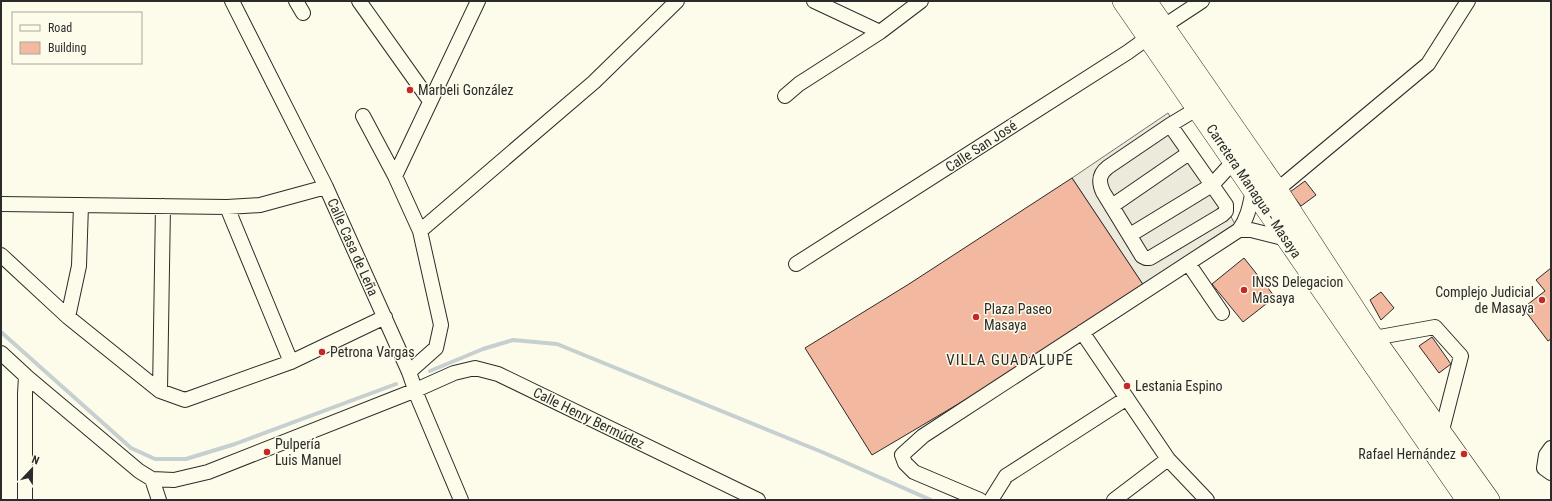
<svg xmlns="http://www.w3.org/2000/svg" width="1552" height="501" viewBox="0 0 1552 501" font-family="'Roboto Condensed',sans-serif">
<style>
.parking{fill:#eceadb;stroke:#74746e}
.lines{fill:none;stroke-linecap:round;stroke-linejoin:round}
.stream{stroke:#c7d0d0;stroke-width:4}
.building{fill:#f2b8a0;stroke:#2b2b2b}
.minor-casing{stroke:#2b2b2b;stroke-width:16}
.highway-casing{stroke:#2b2b2b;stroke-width:22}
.minor{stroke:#fdfbea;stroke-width:14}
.highway{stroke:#fdfbea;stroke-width:21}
.poi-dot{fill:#c62828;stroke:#fdfbea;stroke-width:1.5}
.labels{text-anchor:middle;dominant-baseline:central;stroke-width:3;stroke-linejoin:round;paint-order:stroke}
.poi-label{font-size:14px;fill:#2b2b2b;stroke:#fdfbea;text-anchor:start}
.street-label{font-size:14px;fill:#2b2b2b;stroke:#fdfbea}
.neighbourhood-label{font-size:15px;letter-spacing:1px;fill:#2b2b2b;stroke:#fdfbea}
</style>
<rect width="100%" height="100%" fill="#fdfbea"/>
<path class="parking" d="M1168,113L1193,156L1220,197L1235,224L1144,286L1072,178Z"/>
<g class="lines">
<path class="stream" d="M1,332L131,448L155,459H186L235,444L396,384
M430,371L483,349L513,340L557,344L822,452L931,500"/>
</g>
<path class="building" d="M1072,178L1144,286L1019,368L872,455L805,348L909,284Z
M1305,181L1316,195L1301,206L1290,192Z
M1244,258L1275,297L1243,322L1212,284Z
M1551,268V339L1548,341L1523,308L1545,291L1536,280Z
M1381,292L1394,308L1381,320L1370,300Z
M1432,337L1451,364L1439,373L1419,346Z"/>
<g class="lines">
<defs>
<path id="minor" d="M232,1L326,187L409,372L418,398L461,500
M296,1L303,13
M359,1L430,101
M814,1L880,32
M785,96L799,84L880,32L921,1
M363,116L395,176L420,231L441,325L436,348L409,372
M1170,125L1226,205V211L1222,215L1150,258H1146L1142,256L1103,192C1098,181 1099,174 1108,167L1170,125L1205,104
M395,176L478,1
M1277,190L1428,64L1468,1
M1,204L227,207L260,205L326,187
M1112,206L1189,153
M227,207L291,362
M1239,230H1251L1287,239
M420,231L594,82L677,1
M1130,235L1212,185L1233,162
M1,255L68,317L160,391L185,400L291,362L385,317
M1188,263L1222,313
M796,264L1128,52L1164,26L1202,1
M68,317L79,266L81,205
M1082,332L1168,459L1207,500
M1374,338L1435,327L1461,356L1441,434
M1,353L26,376L139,471L152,479L174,480L208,472L416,390L454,373L475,368L498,374L758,500
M160,391L163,206
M1551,448L1546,455L1544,468L1551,473
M152,479L159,500
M25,500V394L26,376
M980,500L914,472L905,463L902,455L923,436L1239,230C1248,218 1250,205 1253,190
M991,500L1006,476L1127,398
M1114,500L1168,459"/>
<path id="highway" d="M1123,1L1467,500
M1146,1L1277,190L1370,333L1489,500"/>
</defs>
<use href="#minor" class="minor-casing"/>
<use href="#highway" class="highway-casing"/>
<use href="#minor" class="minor"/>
<use href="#highway" class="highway"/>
</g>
<g class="poi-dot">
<circle cx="410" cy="90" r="4"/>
<circle cx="1244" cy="290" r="4"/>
<circle cx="1542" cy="300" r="4"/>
<circle cx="976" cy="317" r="4"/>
<circle cx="322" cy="352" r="4"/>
<circle cx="1127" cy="386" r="4"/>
<circle cx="267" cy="452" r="4"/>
<circle cx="1464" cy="454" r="4"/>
</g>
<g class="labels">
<g class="poi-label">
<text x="418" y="90">Marbeli González</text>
<text x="1252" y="282">INSS Delegacion<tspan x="1252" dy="16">Masaya</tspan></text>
<text x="1534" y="292" text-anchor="end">Complejo Judicial<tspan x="1534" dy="16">de Masaya</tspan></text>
<text x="984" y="309">Plaza Paseo<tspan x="984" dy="16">Masaya</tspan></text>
<text x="330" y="352">Petrona Vargas</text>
<text x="1135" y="386">Lestania Espino</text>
<text x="275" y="444">Pulpería<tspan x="275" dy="16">Luis Manuel</tspan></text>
<text x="1456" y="454" text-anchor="end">Rafael Hernández</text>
</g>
<g class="street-label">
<text transform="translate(981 146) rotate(-33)">Calle San José</text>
<text transform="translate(1254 191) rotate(56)">Carretera Managua - Masaya</text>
<text transform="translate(353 247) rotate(66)">Calle Casa de Leña</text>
<text transform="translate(589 418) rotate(26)">Calle Henry Bermúdez</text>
</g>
<g class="neighbourhood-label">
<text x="1010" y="360">VILLA GUADALUPE</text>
</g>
</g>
<rect width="1552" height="501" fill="none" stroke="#2b2b2b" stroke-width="4"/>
<rect x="12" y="12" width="130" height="52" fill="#fdfbea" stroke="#a9a89e"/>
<rect x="20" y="25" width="20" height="6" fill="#fdfbea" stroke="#a9a89e"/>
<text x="48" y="32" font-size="12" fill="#2b2b2b">Road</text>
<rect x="20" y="42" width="20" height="12" fill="#f2b8a0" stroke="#a9a89e"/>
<text x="48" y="52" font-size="12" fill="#2b2b2b">Building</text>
<g transform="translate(32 469) rotate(22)" stroke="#fdfbea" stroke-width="3" paint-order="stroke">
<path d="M0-3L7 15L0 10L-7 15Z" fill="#2b2b2b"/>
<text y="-6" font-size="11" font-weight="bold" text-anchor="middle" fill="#2b2b2b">N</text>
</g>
</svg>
